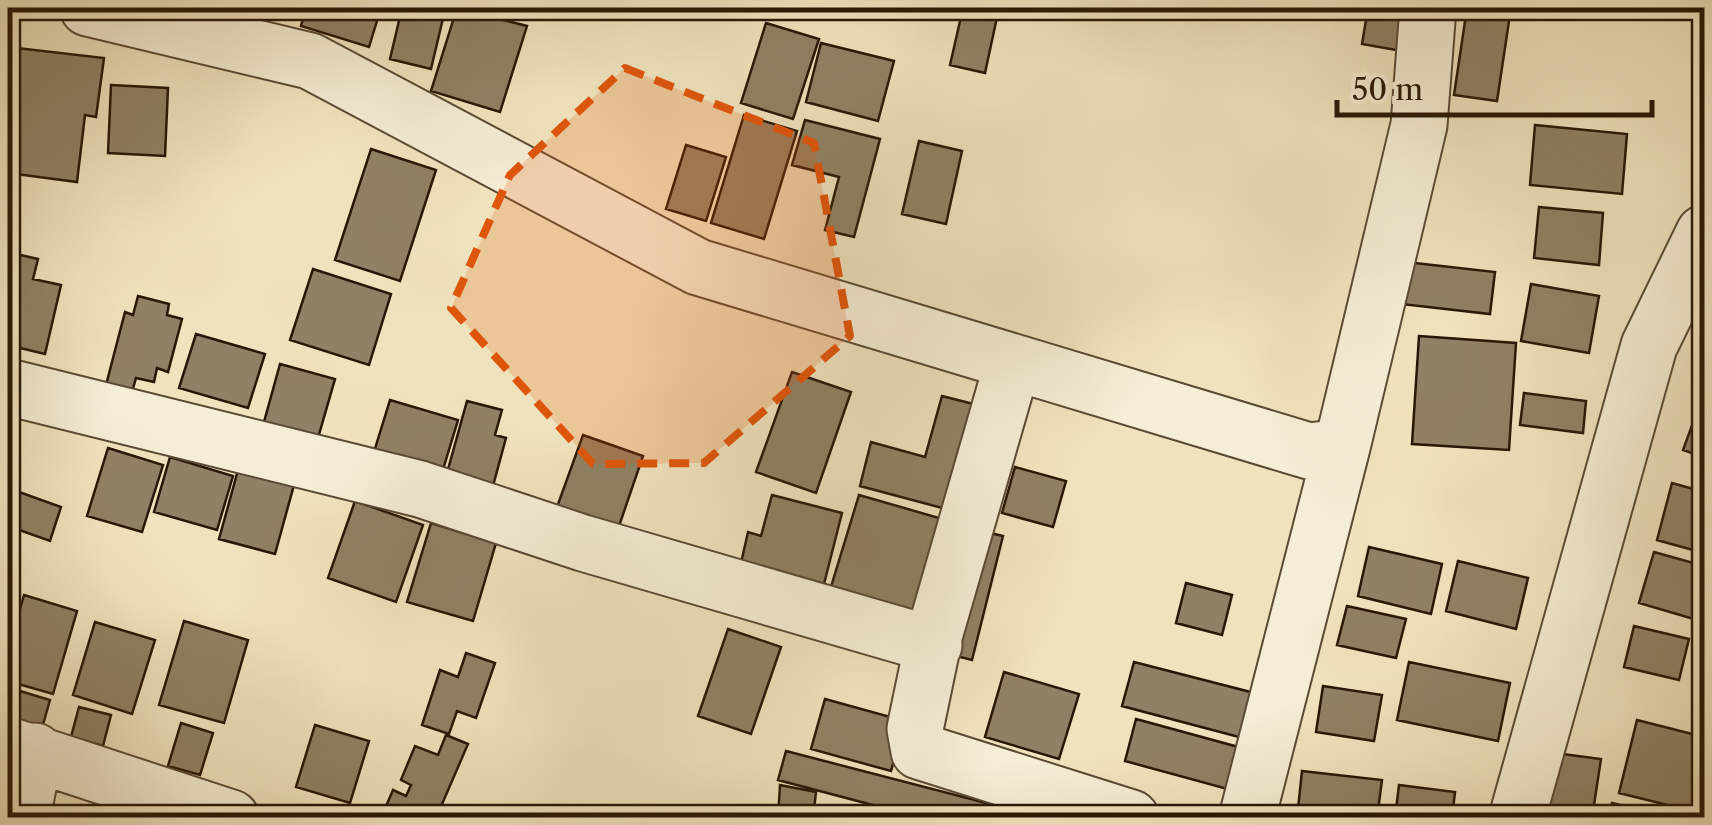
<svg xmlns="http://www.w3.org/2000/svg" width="1712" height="825" viewBox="0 0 1712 825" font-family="'Libre Caslon Text',serif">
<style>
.building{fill:#8f8165;stroke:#281706;stroke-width:2.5}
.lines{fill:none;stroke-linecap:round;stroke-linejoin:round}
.minor-casing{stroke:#5a4a34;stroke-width:59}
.minor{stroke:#f5edd4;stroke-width:55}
.marked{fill:#de560c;fill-opacity:0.2;stroke:#de560c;stroke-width:8;stroke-dasharray:20 12;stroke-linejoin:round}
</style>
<rect width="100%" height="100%" fill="#efe3bd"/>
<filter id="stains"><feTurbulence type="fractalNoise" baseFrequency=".002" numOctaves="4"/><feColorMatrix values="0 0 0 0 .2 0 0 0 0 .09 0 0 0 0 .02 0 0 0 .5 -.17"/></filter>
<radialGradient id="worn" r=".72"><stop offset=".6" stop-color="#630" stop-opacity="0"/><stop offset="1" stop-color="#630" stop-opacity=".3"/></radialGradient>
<path class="building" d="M306,8H381L369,47L301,26Z
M402,8L444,14L431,69L390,59Z
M457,8L527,26L500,112L431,91Z
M963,8H999L985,73L950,65Z
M1368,8H1409L1402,51L1362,44Z
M1467,8H1511L1497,101L1454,95Z
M766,23L819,39L793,119L741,103Z
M821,43L894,61L878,121L806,102Z
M17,48L104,58L96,117L85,115L77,182L8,173V125Z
M111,85L168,88L165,156L108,153Z
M744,115L797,131L764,239L711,223Z
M805,120L880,139L854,237L825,230L839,177L792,165Z
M1535,125L1627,134L1622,194L1530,185Z
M919,141L962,151L946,224L902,214Z
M686,145L726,157L706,221L666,209Z
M371,149L436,170L400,281L335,260Z
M1539,207L1603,213L1599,265L1534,258Z
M12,253L38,259L33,279L61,285L45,354L16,347L14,354L8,352V270Z
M1406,262L1495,272L1490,314L1401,304Z
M313,269L391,294L369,365L290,340Z
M1531,284L1599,296L1589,353L1521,341Z
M138,296L169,304L167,315L182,319L168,372L157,368L154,382L136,378L132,392L106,385L125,312L133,315Z
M196,334L265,354L248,408L179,388Z
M1419,336L1516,343L1509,450L1412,444Z
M280,364L335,379L318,438L264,422Z
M792,372L851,392L816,493L756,472Z
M1524,393L1586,401L1583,433L1520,425Z
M942,396L989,408L961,513L860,486L871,442L925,457Z
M1702,398L1704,399V475L1698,472L1703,457L1683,450Z
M390,400L458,420L438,486L370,465Z
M467,401L502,410L495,435L506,438L490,497L444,484Z
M583,435L643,456L618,529L557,507Z
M108,448L163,465L142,532L87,516Z
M170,457L233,476L217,530L154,512Z
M1015,467L1066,481L1053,527L1002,513Z
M238,470L294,485L275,554L219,539Z
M1672,483L1704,492V553L1657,540Z
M8,488L61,507L50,541L8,526Z
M772,495L842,513L824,584L741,563L748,532L761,536Z
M859,495L946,520L913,626L827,600Z
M355,501L423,525L396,602L328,578Z
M431,523L496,543L473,621L407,602Z
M972,529L1003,536L972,660L941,652Z
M1369,547L1442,564L1431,614L1358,596Z
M1654,552L1704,566V622L1639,603Z
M1458,561L1528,578L1516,629L1446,611Z
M1186,583L1232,595L1222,635L1176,623Z
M24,595L77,611L53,694L8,681V651Z
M1347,606L1406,619L1396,658L1337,645Z
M184,621L248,640L224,723L159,705Z
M95,622L155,640L132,714L73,695Z
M1634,626L1689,639L1679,680L1624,667Z
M728,629L781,647L751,734L698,716Z
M466,653L495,663L476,718L457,711L449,734L422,725L440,670L458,677Z
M1134,662L1266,696L1254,741L1122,706Z
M1409,662L1510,683L1498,741L1397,720Z
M1004,672L1079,694L1059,759L985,737Z
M1323,686L1382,695L1374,741L1316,732Z
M20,691L50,700L42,728L12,719Z
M825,699L905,721L891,771L811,749Z
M79,707L111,715L103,746L71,737Z
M1136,719L1242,748L1231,790L1125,761Z
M1637,720L1704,737V814L1619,793Z
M181,723L213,733L200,775L168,766Z
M315,725L369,741L350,803L296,787Z
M446,735L468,744L436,818H381L393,790L406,796L411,785L401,780L415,746L438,755Z
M786,751L1044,818H922L778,780Z
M1555,753L1601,759L1592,818H1546Z
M1302,771L1382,780L1377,818H1297Z
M780,785L816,792L813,818H778Z
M1399,785L1455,792L1452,818H1395Z
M1612,803L1677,818H1609Z
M529,810L549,816L548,818H526Z"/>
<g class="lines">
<defs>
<path id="minor" d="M88,8L310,61L698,267L1309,451L1342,447L1419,125L1428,8
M1013,362L935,633L915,729L919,751L1131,818
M8,387L420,489L583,543L934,645
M8,745L231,818
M22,818L35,751
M1247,818L1342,447
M1517,818L1649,346L1704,233"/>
</defs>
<use href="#minor" class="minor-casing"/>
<use href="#minor" class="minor"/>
</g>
<path class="marked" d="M625,68L814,143L850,336L704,463L593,464L451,308L510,175Z"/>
<rect width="1712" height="825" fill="none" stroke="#efe3bd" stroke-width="40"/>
<rect x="10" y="10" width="1692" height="805" fill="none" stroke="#281706" stroke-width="5"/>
<rect x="20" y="20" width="1672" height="785" fill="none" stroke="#281706" stroke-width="2.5"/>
<path d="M1337 100v15h315v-15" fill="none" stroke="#281706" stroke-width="5"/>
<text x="1352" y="100" font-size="30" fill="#281706" stroke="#f5edd4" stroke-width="8" paint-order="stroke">50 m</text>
<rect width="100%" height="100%" filter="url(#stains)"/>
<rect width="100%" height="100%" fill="url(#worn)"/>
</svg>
